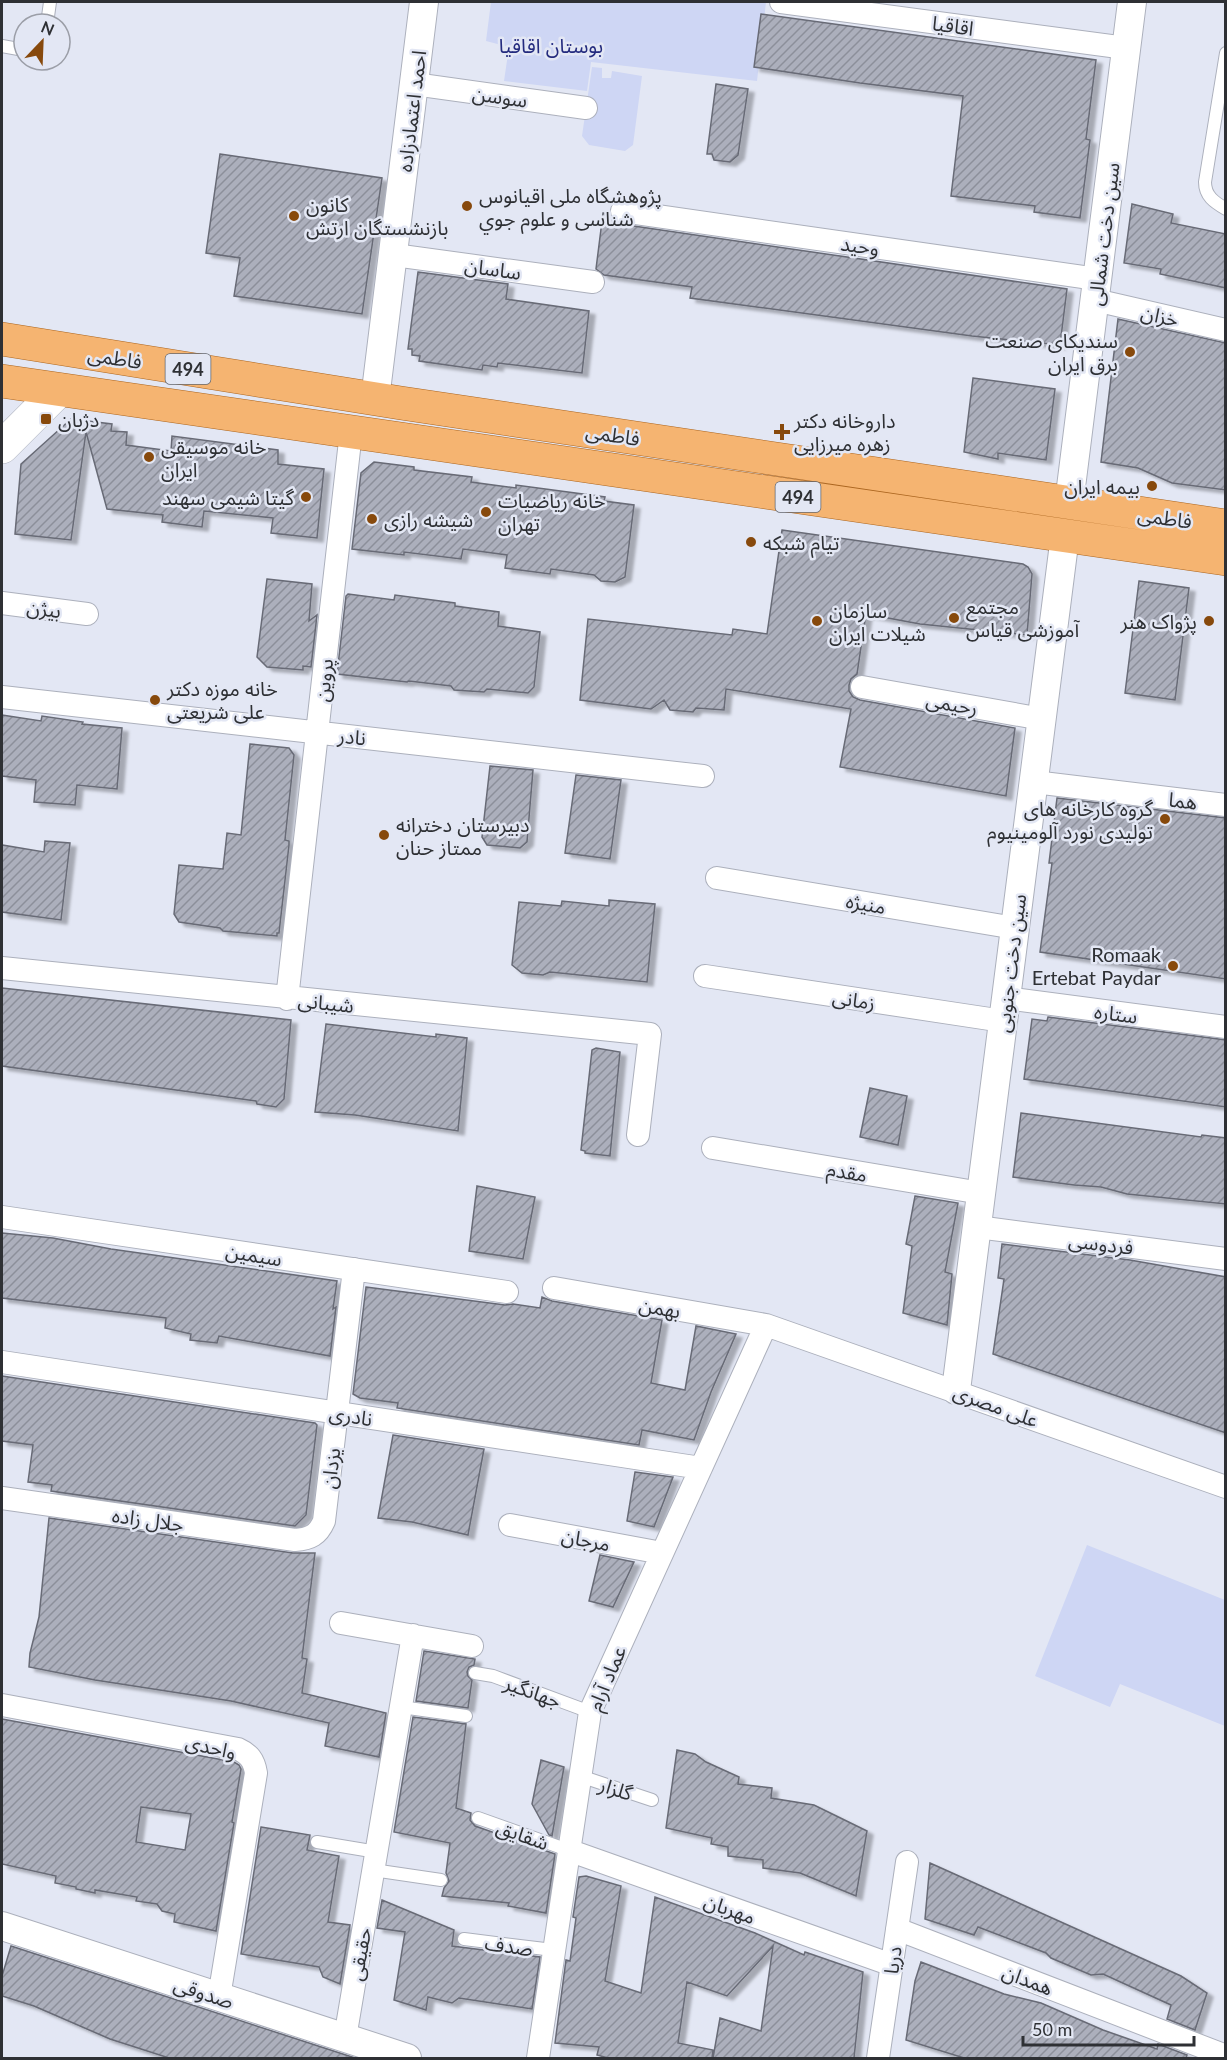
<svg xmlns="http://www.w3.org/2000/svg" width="1227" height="2060" viewBox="0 0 1227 2060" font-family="Lato,'Noto Sans Arabic',sans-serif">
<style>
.park{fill:#ced6f4}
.building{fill:url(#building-hatch);stroke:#686b76;stroke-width:1.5;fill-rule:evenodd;filter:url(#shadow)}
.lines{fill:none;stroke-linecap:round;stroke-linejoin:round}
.service-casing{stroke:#acb0bc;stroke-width:14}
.minor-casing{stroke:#acb0bc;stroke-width:24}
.tertiary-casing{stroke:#acb0bc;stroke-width:30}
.secondary-casing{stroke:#acb0bc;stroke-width:34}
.primary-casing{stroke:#ab651f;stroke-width:34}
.service{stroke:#fff;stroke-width:12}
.minor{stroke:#fff;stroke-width:22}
.tertiary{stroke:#fff;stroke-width:28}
.secondary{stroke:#fff;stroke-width:33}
.primary{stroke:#f5b471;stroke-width:33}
.poi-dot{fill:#87490c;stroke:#e3e7f4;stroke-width:2}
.labels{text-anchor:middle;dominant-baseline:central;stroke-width:5;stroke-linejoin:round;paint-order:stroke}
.shield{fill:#e3e7f4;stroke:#64676e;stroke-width:1.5}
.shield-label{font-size:18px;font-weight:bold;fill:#2e3034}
.street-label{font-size:20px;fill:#2e3034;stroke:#e3e7f4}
.park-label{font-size:20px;fill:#242b7e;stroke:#e3e7f4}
.poi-label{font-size:20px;fill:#2e3034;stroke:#e3e7f4;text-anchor:start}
</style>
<defs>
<pattern id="building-hatch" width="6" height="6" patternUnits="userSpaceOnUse" patternTransform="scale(1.5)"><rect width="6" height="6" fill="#acafbc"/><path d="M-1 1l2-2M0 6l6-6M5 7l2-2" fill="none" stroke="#8c8f9a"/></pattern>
<filter id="shadow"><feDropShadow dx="6" dy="4" stdDeviation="1.5" flood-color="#0004"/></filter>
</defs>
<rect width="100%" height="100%" fill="#e3e7f4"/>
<path class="park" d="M491,2H766L757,81L591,62L587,91L504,81L509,47L486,41Z
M592,67L602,68V78H611L612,71L642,76L633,145L625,151L589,145L582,136Z
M1087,1545L1225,1600V1726L1120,1684L1110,1707L1035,1676Z"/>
<path class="building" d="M761,14L1096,60L1086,139L1090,140L1080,218L1034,212L1035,206L951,196L963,96L860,83L754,67Z
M716,84L748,89L738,155L730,162L714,160L712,154H707Z
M220,154L382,178L362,314L234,296L240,258L206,253Z
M1132,204L1173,214L1171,223L1226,234V288L1160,274L1161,269L1124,263Z
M603,213L609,214L613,221L620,224L1067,289L1060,345L972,336L690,298L692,287L604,275L596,269Z
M418,272L508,284L506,299L589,311L582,373L498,363L497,367L483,365L482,370L419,361L420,356L412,355V349H408Z
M1118,319L1226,343V490L1172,483L1138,468L1101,462Z
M973,378L1055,389L1046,460L998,453V459L964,452Z
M71,419L112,424L111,431L127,432L126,445L171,451L172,436L278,450V464L324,469L317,538L271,533L273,518L204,511L202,527L162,522L163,515L107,509L86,432L71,540L15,534L21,464Z
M374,462L414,467V470L472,477L471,482L516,488V485L605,497L604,501L634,505L625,577L615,582L601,581L594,575L551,569L550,574L505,568L507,555L463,549L461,559L404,552V555L352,549L361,473Z
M782,530L1023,564L1028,567L1032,574L1027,635L920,624L866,614L857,674L851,679L849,685V691L853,697L860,700L1015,728L1006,796L840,767L851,709L726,689L724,710L696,708L693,712L670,710L664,700L651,709L580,700L588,619L732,635L733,629L767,634Z
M267,579L312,584L309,621L317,615L311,667L303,666V670L267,667L257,657Z
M1139,581L1189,588L1175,700L1125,693Z
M348,594L394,600L395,595L455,603V606L499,612L498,626L540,632L534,687L528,693L487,689L484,692L454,690L451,686L409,681L407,682L337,674L346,596Z
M2,715L41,721L42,716L83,722L82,724L122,728L117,789L77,785L75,805L34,802L36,780L2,776Z
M250,744L289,748L294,755L285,840L289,841V845L279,933H277V936L223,931L220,928L179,922L174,914L179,865L223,869L227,833L241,835Z
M490,766L533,770L527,842L520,848L487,845L482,837Z
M576,775L621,780L610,859L565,853Z
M1057,798L1226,818V979L1040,952L1052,863H1049Z
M45,841L70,843L61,920L2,912V845L44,852Z
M609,900L655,904L647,982L550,972L543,975L522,973L512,965L519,902L561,906L562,901L609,906Z
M2,988L291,1020L284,1099L276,1107L257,1104L256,1101L2,1066Z
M1048,1017L1226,1040V1107L1024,1079L1032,1019L1047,1021Z
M326,1024L436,1037V1034L467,1038L458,1131L355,1115L315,1112Z
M596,1048L620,1052L610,1156L585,1153V1151L581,1150L592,1050Z
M870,1088L907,1096L898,1145L860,1137Z
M1021,1113L1201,1137L1202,1135L1226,1138V1204L1127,1194L1101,1187L1074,1185L1013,1177Z
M477,1186L535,1197L523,1259L469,1251Z
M915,1196L958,1203L945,1272L952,1274L947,1325L903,1313L912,1246L906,1244Z
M2,1233L53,1238L111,1249L337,1281L333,1309L336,1307L330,1356L219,1336L217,1343L190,1340L191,1334L165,1328L166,1318L2,1298Z
M1002,1244L1130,1260L1226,1277V1433L993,1354L1004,1279L998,1278Z
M366,1287L505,1305L513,1304L540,1308L542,1297L552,1301L662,1320L651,1383L685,1390L696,1326L736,1334L711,1392L694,1440L642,1430L639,1445L397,1408L398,1403L360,1398L353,1394Z
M2,1376L315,1423L317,1425L306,1515L295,1526L51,1491L52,1485L28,1482L33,1445L2,1441Z
M393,1435L484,1449L468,1535L412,1522L378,1518Z
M635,1472L673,1477L654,1527L627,1521Z
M49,1518L293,1553H315L302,1658L307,1659L302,1693L386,1713L379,1757L325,1746L329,1723L231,1701L95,1680L29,1667L30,1653L39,1617Z
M600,1555L634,1562L613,1607L589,1601Z
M424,1651L475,1659L474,1665L469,1667L467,1672L468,1676L472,1680L468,1708L416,1701Z
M413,1717L466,1724L456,1808L471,1813L470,1820L475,1826L555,1854L546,1913L508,1906L509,1903L442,1896L444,1888L449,1881L446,1873L450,1843L394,1832Z
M2,1719L234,1762L239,1765L241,1769L232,1822L234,1823L216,1931L174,1922L175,1914L162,1911L157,1904L136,1901L137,1897L95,1890V1893L76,1889V1887L55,1883L56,1876L2,1864ZM141,1807L191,1814L185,1850L136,1842Z
M677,1750L695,1754L706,1762L739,1777L738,1784L772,1788L771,1798L814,1805L867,1831L856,1896L800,1873L763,1868V1860L728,1856V1847L711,1844L712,1838L666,1828Z
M541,1760L564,1767L552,1836L549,1835L532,1804Z
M261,1827L310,1835L307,1850L339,1856L328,1922L350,1925L340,1984L323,1977L319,1967L241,1954Z
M930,1863L1181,1976L1207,1993L1195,2030L1167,2019L1171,2005L1103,1974L1091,1975L1051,1958L1046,1953L978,1927L974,1935L925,1919Z
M586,1876L621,1886L605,1981L641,1993L655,1897L755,1933L804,1955L805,1952L863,1972L854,2058H713L720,2018L761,2031L773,1946L727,1996L687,1982L678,2043L713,2050L712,2058H608L597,2055L599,2047L555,2043L566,1960L570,1961L576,1918L573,1917L579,1877Z
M382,1900L454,1930L452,1946L540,1957L532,2009L459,1998L452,2003L428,1997L426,2010L394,2000L405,1932L377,1928Z
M11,1946L355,2058H169L110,2039L34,2006L2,1996V1976Z
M921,1962L1004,1994L1041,2003L1103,2030L1157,2049L1158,2044L1187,2055L1186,2058H964L906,2040L915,1981Z"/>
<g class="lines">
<defs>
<path id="service" d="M47,24L50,2
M2,46L24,50
M1226,53L1205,182C1205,196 1214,202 1226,209
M475,1673L493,1676L590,1712
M401,1707L466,1716
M580,1776L652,1800
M478,1818L568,1850
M317,1842L377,1852
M373,1870L441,1880
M464,1939L553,1950"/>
<path id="minor" d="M781,2L1126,48
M414,84L586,108
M622,211L1097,279
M394,255L593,282
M1095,300L1226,330
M2,603L87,614
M862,687L1042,719
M2,697L703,776
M1034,782L1226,805
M717,878L1015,928
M2,968L650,1034L638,1135
M705,976L1003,1021
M1006,998L1226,1027
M287,999L351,432
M713,1148L981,1193
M2,1217L507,1292
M977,1227L1226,1259
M554,1288L766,1325L1226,1487
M2,1362L701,1468
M2,1498L295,1540C310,1539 318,1535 324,1521L354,1269
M510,1525L662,1553
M341,1623L472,1646
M2,1705L238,1749C249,1754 254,1760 256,1773L219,1997
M568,1850L892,1965
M897,1929L1226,2056
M345,2038L413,1635
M538,2058L590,1712L766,1325
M878,2058L907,1862"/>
<path id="tertiary" d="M375,399L424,2
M1069,503L1132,2
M956,1390L1065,536
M2,1926L407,2058"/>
<path id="secondary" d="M2,447L59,390"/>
<path id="primary" d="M2,339L401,403L1226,526
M2,381L1226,559"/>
</defs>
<use href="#service" class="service-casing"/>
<use href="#minor" class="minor-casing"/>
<use href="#tertiary" class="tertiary-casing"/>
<use href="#secondary" class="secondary-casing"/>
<use href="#primary" class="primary-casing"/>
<use href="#service" class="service"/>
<use href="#minor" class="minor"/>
<use href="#tertiary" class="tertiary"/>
<use href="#secondary" class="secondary"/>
<use href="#primary" class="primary"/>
</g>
<g class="poi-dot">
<circle cx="467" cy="206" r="6"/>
<circle cx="294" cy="216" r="6"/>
<circle cx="1130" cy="352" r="6"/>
<rect x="40" y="413" width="12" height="12" rx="3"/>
<path d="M779 423h6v6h6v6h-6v6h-6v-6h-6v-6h6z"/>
<circle cx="149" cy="457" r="6"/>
<circle cx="1152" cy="486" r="6"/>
<circle cx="306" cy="497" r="6"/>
<circle cx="486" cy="512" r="6"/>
<circle cx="372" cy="519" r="6"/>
<circle cx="751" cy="542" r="6"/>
<circle cx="954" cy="618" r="6"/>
<circle cx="817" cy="621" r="6"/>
<circle cx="1209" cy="621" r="6"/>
<circle cx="155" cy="700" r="6"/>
<circle cx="1165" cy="819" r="6"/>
<circle cx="384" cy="835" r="6"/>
<circle cx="1173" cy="966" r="6"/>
</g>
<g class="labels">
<g class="shield">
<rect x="165.5" y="354" width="45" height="30" rx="4.5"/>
<rect x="775.5" y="482" width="45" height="30" rx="4.5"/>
</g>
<g class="shield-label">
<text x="188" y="369">494</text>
<text x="798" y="497">494</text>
</g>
<g class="street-label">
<text transform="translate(953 25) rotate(8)">اقاقیا</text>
<text transform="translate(500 96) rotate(8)">سوسن</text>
<text transform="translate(411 111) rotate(-83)">احمد اعتمادزاده</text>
<text transform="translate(1103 234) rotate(-83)">سین دخت شمالی</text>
<text transform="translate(860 245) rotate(8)">وحید</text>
<text transform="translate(493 268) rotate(8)">ساسان</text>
<text transform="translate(1160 315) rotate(13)">خزان</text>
<text transform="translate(115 357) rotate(9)">فاطمی</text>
<text transform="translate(613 434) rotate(9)">فاطمی</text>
<text transform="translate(1165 517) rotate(8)">فاطمی</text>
<text transform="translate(44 608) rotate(7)">بیژن</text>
<text transform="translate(323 680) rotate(-84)">پروین</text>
<text transform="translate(952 703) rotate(10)">رحیمی</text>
<text transform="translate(352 736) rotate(6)">نادر</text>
<text transform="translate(1183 800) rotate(7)">هما</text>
<text transform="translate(866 903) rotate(10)">منیژه</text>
<text transform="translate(1010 963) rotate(-83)">سین دخت جنوبی</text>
<text transform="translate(854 999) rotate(9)">زمانی</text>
<text transform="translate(326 1002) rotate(6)">شیبانی</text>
<text transform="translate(1116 1013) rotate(7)">ستاره</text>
<text transform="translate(847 1171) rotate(9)">مقدم</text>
<text transform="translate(1101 1243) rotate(7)">فردوسی</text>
<text transform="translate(254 1254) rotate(9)">سیمین</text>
<text transform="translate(660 1307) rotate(10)">بهمن</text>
<text transform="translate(996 1405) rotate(20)">علی مصری</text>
<text transform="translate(351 1415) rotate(9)">نادری</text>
<text transform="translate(330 1468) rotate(-83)">یزدان</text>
<text transform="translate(148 1519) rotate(8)">جلال زاده</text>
<text transform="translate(586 1539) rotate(11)">مرجان</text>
<text transform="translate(606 1678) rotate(-67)">عماد آرام</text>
<text transform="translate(533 1691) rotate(20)">جهانگیر</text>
<text transform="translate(211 1746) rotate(13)">واحدی</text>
<text transform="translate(616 1788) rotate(18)">گلزار</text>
<text transform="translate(523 1834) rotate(20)">شقایق</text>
<text transform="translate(730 1908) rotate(20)">مهربان</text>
<text transform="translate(509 1945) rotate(8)">صدف</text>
<text transform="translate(359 1954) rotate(-80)">حقیقی</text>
<text transform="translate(892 1960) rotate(-82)">دریا</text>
<text transform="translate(1028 1979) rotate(21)">همدان</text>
<text transform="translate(204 1992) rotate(18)">صدوقی</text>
</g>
<g class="park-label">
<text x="551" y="45">بوستان اقاقیا</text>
</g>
<g class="poi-label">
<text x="479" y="195">پژوهشگاه ملی اقیانوس<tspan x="479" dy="23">شناسی و علوم جوي</tspan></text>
<text x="306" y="204">کانون<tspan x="306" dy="23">بازنشستگان ارتش</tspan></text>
<text x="1118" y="340" text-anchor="end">سندیکای صنعت<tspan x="1118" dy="23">برق ایران</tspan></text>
<text x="58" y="419">دژبان</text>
<text x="794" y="420">داروخانه دکتر<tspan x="794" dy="23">زهره میرزایی</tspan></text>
<text x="161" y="446">خانه موسیقی<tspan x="161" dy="23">ایران</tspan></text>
<text x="1140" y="486" text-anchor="end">بیمه ایران</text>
<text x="294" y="497" text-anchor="end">گیتا شیمی سهند</text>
<text x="498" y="500">خانه ریاضیات<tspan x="498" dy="23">تهران</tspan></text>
<text x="384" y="519">شیشه رازی</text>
<text x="763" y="542">تیام شبکه</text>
<text x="966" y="606">مجتمع<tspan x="966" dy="23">آموزشی قیاس</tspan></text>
<text x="829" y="610">سازمان<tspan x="829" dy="23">شیلات ایران</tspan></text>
<text x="1197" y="621" text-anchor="end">پژواک هنر</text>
<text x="167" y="688">خانه موزه دکتر<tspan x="167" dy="23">علی شریعتی</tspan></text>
<text x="1153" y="808" text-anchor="end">گروه کارخانه های<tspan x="1153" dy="23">تولیدی نورد آلومینیوم</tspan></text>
<text x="396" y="824">دبیرستان دخترانه<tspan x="396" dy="23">ممتاز حنان</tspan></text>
<text x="1161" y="954" text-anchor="end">Romaak<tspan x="1161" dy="23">Ertebat Paydar</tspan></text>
</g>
</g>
<rect width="1227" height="2060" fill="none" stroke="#2e3034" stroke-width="6"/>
<g transform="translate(42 42) rotate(23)"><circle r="28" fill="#e3e7f4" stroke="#9b9ea7" stroke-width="1.5"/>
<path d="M0-4.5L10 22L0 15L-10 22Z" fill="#87490c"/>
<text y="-9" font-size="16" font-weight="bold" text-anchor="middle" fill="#2e3034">N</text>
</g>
<path d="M1023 2036v9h171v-9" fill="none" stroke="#2e3034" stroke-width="3"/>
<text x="1032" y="2036" font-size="18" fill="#2e3034" stroke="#e3e7f4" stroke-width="4.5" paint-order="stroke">50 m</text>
</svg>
